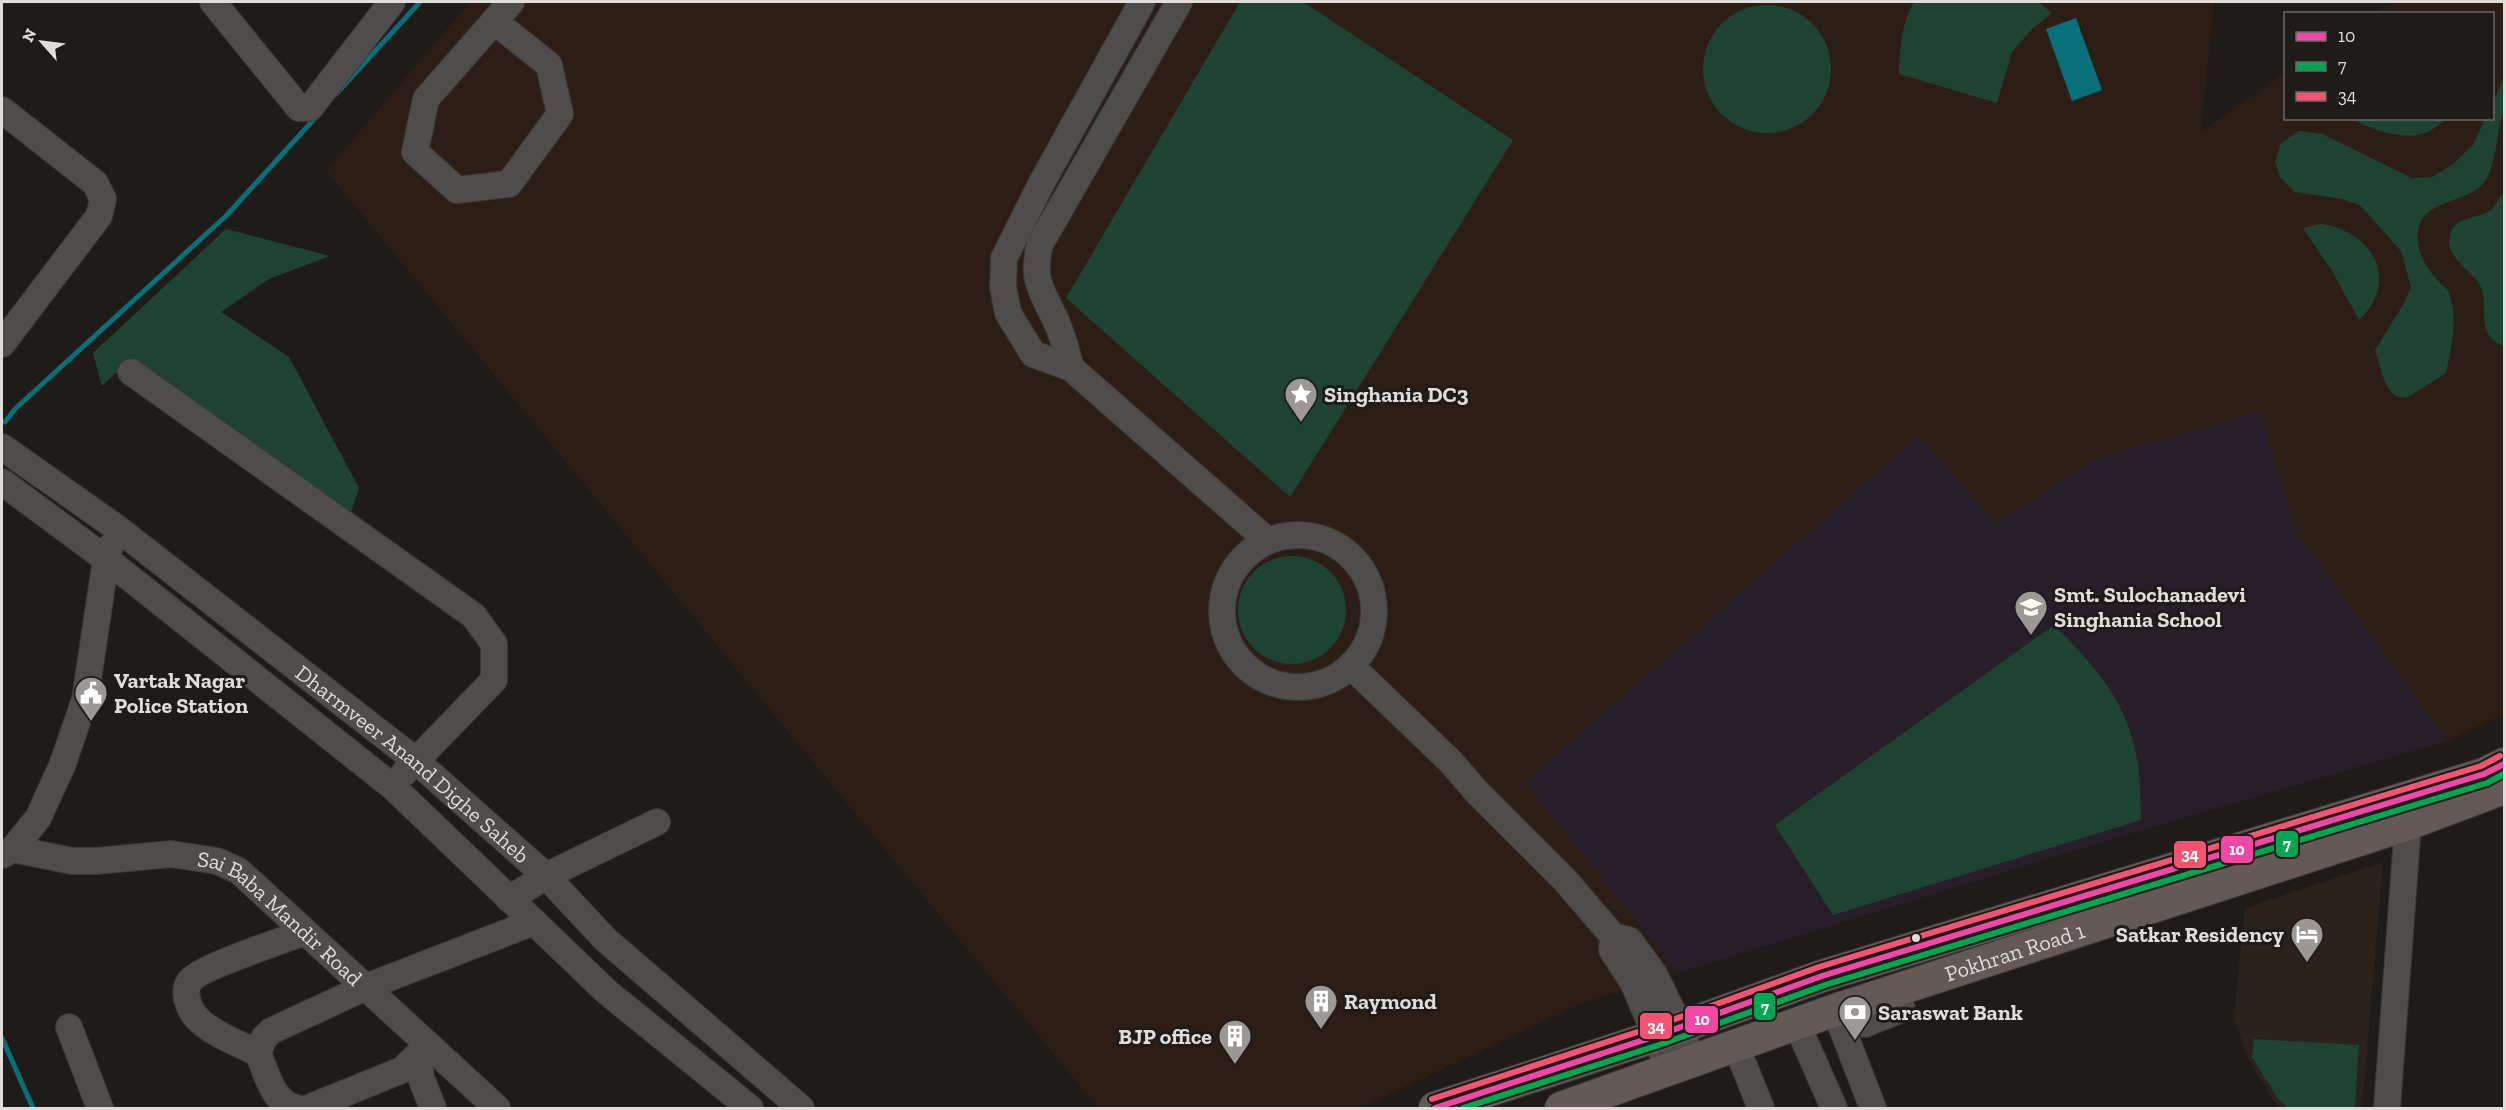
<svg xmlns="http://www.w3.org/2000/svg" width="2506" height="1110" viewBox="0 0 2506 1110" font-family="'Zilla Slab',serif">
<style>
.built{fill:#2b221c}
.industrial{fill:#2c1e15}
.education{fill:#281e29}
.green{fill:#1f4333}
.water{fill:#087079}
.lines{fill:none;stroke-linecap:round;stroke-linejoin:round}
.stream{stroke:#087079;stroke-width:5}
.minor-casing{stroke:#3a3837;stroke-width:28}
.major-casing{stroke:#3a3837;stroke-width:34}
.minor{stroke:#4f4d4b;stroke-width:26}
.major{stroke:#635957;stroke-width:32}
.bus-1-casing{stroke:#1f1b18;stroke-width:10}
.bus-2-casing{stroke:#1f1b18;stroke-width:10}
.bus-3-casing{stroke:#1f1b18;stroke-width:10}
.bus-1{stroke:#f346a5;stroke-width:6}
.bus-2{stroke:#00a651;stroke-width:6}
.bus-3{stroke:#f65372;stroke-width:6}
.bus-dot{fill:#dfdcd9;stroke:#1f1b18;stroke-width:2}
.labels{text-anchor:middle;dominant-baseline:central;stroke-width:6;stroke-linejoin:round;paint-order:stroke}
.poi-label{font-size:22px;font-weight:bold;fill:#dfdcd9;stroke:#1f1b18;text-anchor:start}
.street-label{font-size:22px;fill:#dfdcd9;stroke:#1f1b18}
.line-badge{stroke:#1f1b18;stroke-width:2}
.badge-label{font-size:16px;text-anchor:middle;font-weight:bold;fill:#fff}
</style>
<rect width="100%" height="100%" fill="#1e1b19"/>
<path class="built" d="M2383,862L2362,1108H2281L2273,1101L2248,1059L2234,1018L2245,908Z"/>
<path class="industrial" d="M470,2H2214L2201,131L2285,73L2286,118H2492V14L2371,13L2396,2H2504V714L2447,741L2296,532L2260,412L2096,459L1997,524L1525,782L1678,973L1581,1004L1360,1108H1098L326,171Z"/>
<path class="education" d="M2260,412L2296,532L2447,741L2125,835L1678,973L1525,782L1919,436L1997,524L2096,459Z"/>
<path class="green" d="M1240,2H1303L1513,140L1290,497L1066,298Z
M1914,2H2039L2052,13L2032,29L2012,52L1997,103L1899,74C1900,49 1901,24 1914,2Z
M1703 69a64 64 0 1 1 128 0a64 64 0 1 1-128 0Z
M2504,76V114L2500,121C2498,136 2494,170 2484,183C2468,202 2428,200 2420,224C2412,245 2425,267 2439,282C2443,286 2449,290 2450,296C2458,321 2451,349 2446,373L2408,397C2385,403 2381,366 2375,350L2403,305L2411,287L2401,251L2360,205L2342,199L2295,192L2280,177L2275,162L2281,143L2299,131L2322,134L2412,178L2432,177L2453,164L2473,145L2485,119L2492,118L2493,103Z
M2352,119H2447C2440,123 2431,132 2422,134C2401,140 2370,129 2352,119Z
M2504,191V346C2471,333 2493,304 2478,282C2466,266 2442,255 2451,231C2457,216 2479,219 2491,210C2496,205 2500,197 2504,191Z
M2320,224C2372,230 2401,281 2359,320L2332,271L2303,228Z
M226,229L330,256L269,279L221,312L289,357L359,488L351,513L128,362L102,386L93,353Z
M1238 610a54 54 0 1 1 108 0a54 54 0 1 1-108 0Z
M2054,625C2096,667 2129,703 2138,765C2141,783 2140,802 2141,820L1833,915L1775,825Z
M2254,1039L2359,1045L2355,1108H2288L2278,1099L2252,1057Z"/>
<path class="water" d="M2076,18L2102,90L2072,101L2046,29Z"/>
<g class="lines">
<path class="stream" d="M336,94L420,2
M5,422L15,409L227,215L316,117
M2,1038L33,1108"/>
<defs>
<g id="minor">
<path d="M213,2L299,108H310L392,2"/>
<path d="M1142,2L1041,184L1004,258L1003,287L1008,313L1033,354L1071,368L1268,541"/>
<path d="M494,21L549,65L560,114L509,184L457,190L415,152L426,99L511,2"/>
<path d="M2,110L95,183L103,199L99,216L2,344"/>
<path d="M1071,368C1067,353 1063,337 1057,323C1042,291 1031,281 1040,244L1179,2"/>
<path d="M131,372L474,616L494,644V680L404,773"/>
<path id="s1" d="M2,447L117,528L415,760L546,876L606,940L801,1108"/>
<path d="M2,482L106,559L393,787L607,992L750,1108"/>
<circle cx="1298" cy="611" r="76"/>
<path d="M1351,666L1451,762L1476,791L1564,879L1613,936L1629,940L1654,974L1680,1027L1692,1062"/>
<path id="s2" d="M13,849L72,861H96L171,854L217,861L239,871L497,1108"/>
<path d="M2,855L13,849L38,818L62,766L85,699L106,559L110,547"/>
<path d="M509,899L546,876L657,822"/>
<path d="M1613,936L1612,950L1633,982L1656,1036L1668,1070"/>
<path d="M1835,1010L1873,1108"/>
<path d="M1797,1024L1834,1108"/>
<path d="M1865,1024L1902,1009"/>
<path d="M69,1027L100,1108"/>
<path d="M1736,1046L1761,1108"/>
<path d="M258,1053C241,1045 214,1034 201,1022C190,1013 181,993 190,981C200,967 285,940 305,932"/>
<path d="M418,1057L421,1078L433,1108"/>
<path d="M297,1108C273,1104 267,1074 258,1053L264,1038L271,1031L366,987L534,922"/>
<path d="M308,1108L402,1070L427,1046"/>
<path d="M2387,1108L2408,824"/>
</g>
<g id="major">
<path d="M1435,1108L1656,1036L1822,976L2484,774L2504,764"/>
<path id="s3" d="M1561,1108L1835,1010L2408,824L2504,788"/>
</g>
</defs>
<use href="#minor" class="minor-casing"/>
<use href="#major" class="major-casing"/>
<use href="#minor" class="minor"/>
<use href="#major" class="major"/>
<defs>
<path id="bus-1" d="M1435,1108L1656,1036L1822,976L2484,774L2504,764"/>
<path id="bus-2" d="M1463,1108L1659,1045L1825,985L2487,783L2504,774"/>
<path id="bus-3" d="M1432,1099L1653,1027L1819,967L2481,766L2500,756"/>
</defs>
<use href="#bus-1" class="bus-1-casing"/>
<use href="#bus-2" class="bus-2-casing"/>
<use href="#bus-3" class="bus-3-casing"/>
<use href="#bus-1" class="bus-1"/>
<use href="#bus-2" class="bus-2"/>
<use href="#bus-3" class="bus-3"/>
</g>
<defs>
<symbol id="sight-pin" viewBox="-11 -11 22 30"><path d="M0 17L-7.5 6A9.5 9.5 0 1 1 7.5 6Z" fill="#9b9896" stroke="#1f1b18"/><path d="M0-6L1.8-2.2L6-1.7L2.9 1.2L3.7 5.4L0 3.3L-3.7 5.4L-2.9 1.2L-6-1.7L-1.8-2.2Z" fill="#fff"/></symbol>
<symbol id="school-pin" viewBox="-11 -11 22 30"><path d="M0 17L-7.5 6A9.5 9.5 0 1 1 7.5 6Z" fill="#9b9896" stroke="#1f1b18"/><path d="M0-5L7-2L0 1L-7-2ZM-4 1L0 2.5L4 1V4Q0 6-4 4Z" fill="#fff"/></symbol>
<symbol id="civic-pin" viewBox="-11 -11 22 30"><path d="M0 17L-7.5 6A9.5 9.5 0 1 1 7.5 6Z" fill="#9b9896" stroke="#1f1b18"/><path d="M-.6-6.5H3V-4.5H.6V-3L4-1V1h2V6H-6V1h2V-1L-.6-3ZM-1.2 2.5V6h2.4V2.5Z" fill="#fff"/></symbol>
<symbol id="hotel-pin" viewBox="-11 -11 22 30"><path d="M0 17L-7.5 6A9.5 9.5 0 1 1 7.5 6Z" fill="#9b9896" stroke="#1f1b18"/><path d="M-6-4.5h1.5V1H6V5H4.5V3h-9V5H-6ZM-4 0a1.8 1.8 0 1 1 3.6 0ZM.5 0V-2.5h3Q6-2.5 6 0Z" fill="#fff"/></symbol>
<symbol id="building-pin" viewBox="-11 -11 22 30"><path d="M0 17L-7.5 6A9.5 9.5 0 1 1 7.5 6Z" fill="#9b9896" stroke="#1f1b18"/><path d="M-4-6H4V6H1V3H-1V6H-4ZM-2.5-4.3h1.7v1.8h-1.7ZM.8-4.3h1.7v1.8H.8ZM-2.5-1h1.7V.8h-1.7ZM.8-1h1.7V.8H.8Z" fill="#fff"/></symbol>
<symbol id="bank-pin" viewBox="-11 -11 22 30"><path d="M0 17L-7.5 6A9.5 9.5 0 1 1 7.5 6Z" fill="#9b9896" stroke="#1f1b18"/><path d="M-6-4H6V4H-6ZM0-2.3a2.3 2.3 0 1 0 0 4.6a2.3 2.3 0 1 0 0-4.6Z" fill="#fff"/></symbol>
</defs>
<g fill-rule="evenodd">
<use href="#sight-pin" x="1282" y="375" width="38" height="52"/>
<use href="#school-pin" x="2012" y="588" width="38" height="52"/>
<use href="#civic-pin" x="72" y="674" width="38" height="52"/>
<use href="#hotel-pin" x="2288" y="915" width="38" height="52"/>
<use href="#building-pin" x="1302" y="982" width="38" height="52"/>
<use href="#bank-pin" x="1836" y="993" width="38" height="52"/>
<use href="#building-pin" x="1216" y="1017" width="38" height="52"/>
</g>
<circle class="bus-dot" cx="1916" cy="938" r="5"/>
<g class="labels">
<g class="poi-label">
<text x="1324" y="394">Singhania DC3</text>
<text x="2054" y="594">Smt. Sulochanadevi<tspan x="2054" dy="25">Singhania School</tspan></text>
<text x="114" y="680">Vartak Nagar<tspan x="114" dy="25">Police Station</tspan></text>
<text x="2284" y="934" text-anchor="end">Satkar Residency</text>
<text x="1344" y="1001">Raymond</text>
<text x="1878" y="1012">Saraswat Bank</text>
<text x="1212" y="1036" text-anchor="end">BJP office</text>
</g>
<g class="street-label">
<text stroke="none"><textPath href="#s1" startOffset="519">Dharmveer Anand Dighe Saheb</textPath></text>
<text stroke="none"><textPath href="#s2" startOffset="290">Sai Baba Mandir Road</textPath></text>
<text stroke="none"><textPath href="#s3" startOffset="480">Pokhran Road 1</textPath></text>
</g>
</g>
<g class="line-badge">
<rect x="2275" y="830" width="24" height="28" rx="6" fill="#00a651"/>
<rect x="2220" y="835" width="34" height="29" rx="6" fill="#f346a5"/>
<rect x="2173" y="840" width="34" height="29" rx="6" fill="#f65372"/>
<rect x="1753" y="992" width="23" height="29" rx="6" fill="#00a651"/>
<rect x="1684" y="1005" width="35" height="29" rx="6" fill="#f346a5"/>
<rect x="1639" y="1012" width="34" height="28" rx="6" fill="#f65372"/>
</g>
<g class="badge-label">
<text x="2287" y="850">7</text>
<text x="2237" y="855">10</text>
<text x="2190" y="860">34</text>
<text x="1765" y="1013">7</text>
<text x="1702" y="1025">10</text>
<text x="1656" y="1032">34</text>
</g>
<rect width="2506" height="1110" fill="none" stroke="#dfdcd9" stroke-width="6"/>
<rect x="2284" y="12" width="210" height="108" fill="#1f1b18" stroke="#6c6865" stroke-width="1.5"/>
<rect x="2296" y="32" width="30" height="9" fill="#f346a5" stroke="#6c6865" stroke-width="1.5"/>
<text x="2338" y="42" font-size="18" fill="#dfdcd9">10</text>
<rect x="2296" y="62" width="30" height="9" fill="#00a651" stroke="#6c6865" stroke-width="1.5"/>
<text x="2338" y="72" font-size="18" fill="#dfdcd9">7</text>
<rect x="2296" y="92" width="30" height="9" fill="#f65372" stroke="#6c6865" stroke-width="1.5"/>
<text x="2338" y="102" font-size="18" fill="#dfdcd9">34</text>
<g transform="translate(42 42) rotate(298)" stroke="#1f1b18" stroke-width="4.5" paint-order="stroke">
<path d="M0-4.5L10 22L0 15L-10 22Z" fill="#dfdcd9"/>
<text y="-9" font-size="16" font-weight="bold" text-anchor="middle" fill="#dfdcd9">N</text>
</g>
</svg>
